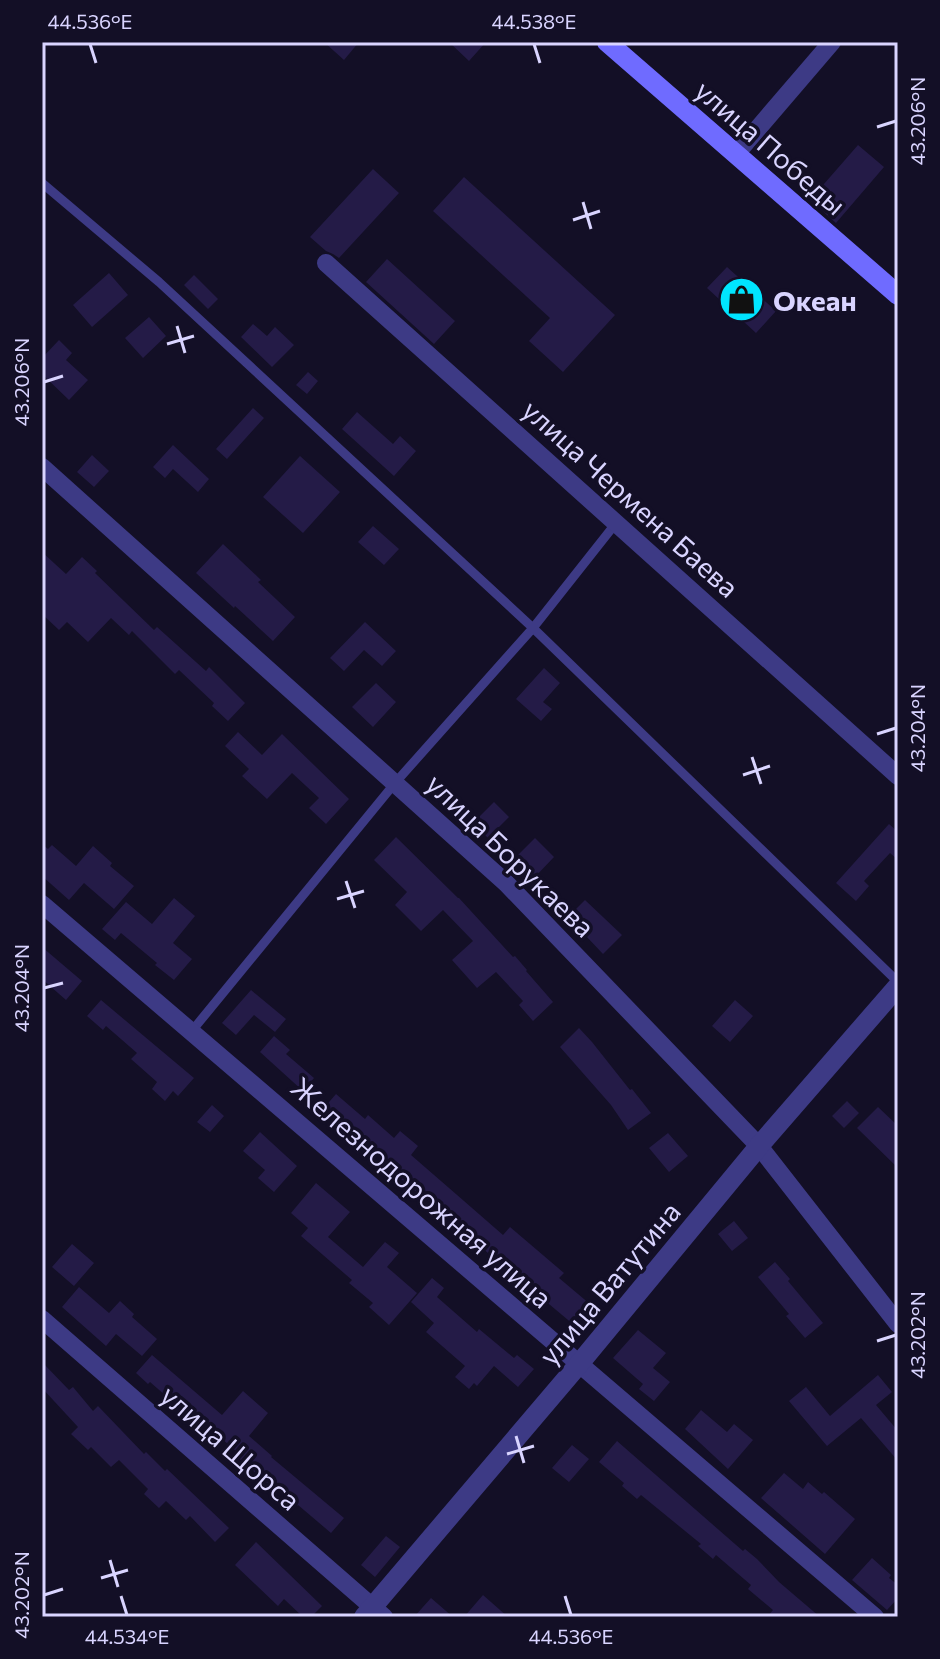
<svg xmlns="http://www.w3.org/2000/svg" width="940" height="1659" viewBox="0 0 940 1659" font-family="Commissioner,sans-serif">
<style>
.building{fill:#241b47}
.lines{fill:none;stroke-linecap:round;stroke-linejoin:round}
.service{stroke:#3d3a85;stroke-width:9}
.minor{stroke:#3d3a85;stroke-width:18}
.tertiary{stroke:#3d3a85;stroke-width:20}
.secondary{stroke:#6f6bff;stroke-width:20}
.ticks{fill:none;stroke:#d9d4ff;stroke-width:3}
.labels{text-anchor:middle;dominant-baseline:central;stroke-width:7;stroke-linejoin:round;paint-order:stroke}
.street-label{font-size:28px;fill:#d9d4ff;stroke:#130f26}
.poi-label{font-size:28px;font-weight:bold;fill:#d9d4ff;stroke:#130f26;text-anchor:start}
.neatline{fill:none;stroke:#d9d4ff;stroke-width:3}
.ticks-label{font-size:20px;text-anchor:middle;fill:#d9d4ff}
</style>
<rect width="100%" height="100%" fill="#130f26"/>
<path class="building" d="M324,42H359L344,60Z
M449,42H486L469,61Z
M858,145L884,167L836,223L810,200Z
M373,169L399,193L339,258L333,254L326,251L310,237Z
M464,177L615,315L563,372L529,341L550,318L433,211Z
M387,259L455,321L434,344L366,282Z
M727,267L776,311L756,333L707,288Z
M109,273L128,295L92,327L73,305Z
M194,275L218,299L208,309L184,285Z
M149,317L166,336L143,358L125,338Z
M253,324L267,336L275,327L294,345L272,367L241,337Z
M59,340L72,353L66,360L88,380L69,400L42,374V358Z
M308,372L318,381L307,394L296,385Z
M253,408L264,418L227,459L216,449Z
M357,412L393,444L400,436L416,451L394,476L342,429Z
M173,445L209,479L198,492L173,469L165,478L153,467Z
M92,455L109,471L94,487L77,472Z
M300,456L340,492L303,533L263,497Z
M373,526L399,549L384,565L358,542Z
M223,544L261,580L258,582L295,617L273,641L235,606L234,608L196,573Z
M42,552L66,574L82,557L97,571L95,573L154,630L157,627L206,671L209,667L245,703L228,721L212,706L214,703L179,670L175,674L132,631L129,635L111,618L88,642L67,622L59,630L42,614Z
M365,622L396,651L382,666L364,650L344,671L330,658Z
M544,668L560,683L543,702L552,709L541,721L516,699Z
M376,683L396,702L373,727L352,707Z
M238,732L262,755L282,734L349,799L326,824L309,808L319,798L292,773L267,799L242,776L249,769L225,746Z
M494,802L509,817L488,838L473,823Z
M889,824L898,832V860L890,853L864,881L869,886L856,901L836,883Z
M396,837L458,898H459L513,957L515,956L527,970L526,971L553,1002L533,1021L519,1005L523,1001L496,972L477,988L452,960L473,941L443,910L421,931L395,905L407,892L374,860Z
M535,838L554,857L533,879L514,859Z
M42,844L48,849L52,845L76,866L93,846L112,863L110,866L134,886L114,909L84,883L69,900L42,876Z
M174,898L195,916L173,943L192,959L174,980L155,965L157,963L121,933L115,940L102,929L126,902L152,924Z
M585,900L622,935L603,954L568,917Z
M42,947L82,981L66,1000L42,979Z
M251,990L286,1019L275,1032L254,1015L236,1035L222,1023Z
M101,1000L194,1078L178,1096L173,1091L165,1101L152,1089L157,1082L131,1059L137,1053L106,1026L103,1030L87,1016Z
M735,1000L753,1016L730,1042L712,1026Z
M579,1028L592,1042L630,1090L632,1089L651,1113L628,1130L611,1105L560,1047Z
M274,1036L290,1050L286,1054L314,1078L303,1091L260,1052Z
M336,1094L365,1119L368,1115L394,1138L400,1131L418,1146L411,1155L464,1201L503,1235L510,1227L564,1273L559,1278L597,1310L580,1330L488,1253L421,1194L420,1195L401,1179L403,1178L323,1109Z
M847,1101L859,1113L844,1128L832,1116Z
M212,1105L224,1116L210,1132L197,1122Z
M878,1107L898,1126V1168L857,1128Z
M260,1132L297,1166L274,1192L258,1178L265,1170L243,1151Z
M668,1133L688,1156L669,1172L649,1148Z
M316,1183L350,1212L328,1237L363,1267L385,1242L399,1253L387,1267L417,1293L389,1325L369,1307L373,1303L349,1283L352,1280L301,1236L308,1228L291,1213Z
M734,1221L748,1238L732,1251L718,1234Z
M72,1244L94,1263L74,1286L52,1267Z
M775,1262L790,1279L788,1281L823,1323L805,1338L786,1316L789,1314L758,1277Z
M432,1278L444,1288L437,1297L477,1332L479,1329L514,1358L517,1355L534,1369L518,1387L494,1366L477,1386L474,1383L469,1389L455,1377L465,1366L426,1332L434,1323L411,1302Z
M79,1287L109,1313L120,1301L134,1314L132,1317L157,1339L142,1356L116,1334L106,1346L62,1307Z
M638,1330L666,1353L653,1368L670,1382L654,1401L639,1389L643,1384L613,1358Z
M152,1355L222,1415L243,1391L268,1413L249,1436L272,1456L271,1457L344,1518L331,1533L298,1505L297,1506L274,1487L273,1488L234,1454L236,1451L200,1420L197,1423L150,1382L148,1384L136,1373Z
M42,1362L69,1390L73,1387L93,1411L98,1406L144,1454L146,1452L165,1471L167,1469L229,1528L215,1542L190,1516L186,1520L166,1501L159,1508L144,1494L148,1489L119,1460L111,1467L91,1447L88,1450L71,1434L78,1427L42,1388Z
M878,1375L892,1392L876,1405L898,1431V1461L861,1418L827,1446L789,1401L806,1387L830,1416Z
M701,1410L727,1432L734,1424L753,1440L728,1469L685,1429Z
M617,1441L743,1551L745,1549L757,1559L779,1582L820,1617H767L773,1610L748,1589L751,1585L716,1555L713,1559L698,1546L701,1544L641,1495L637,1499L622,1486L624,1483L599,1462Z
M572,1445L589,1459L569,1482L552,1468Z
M784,1473L803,1489L808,1482L822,1494L824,1492L855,1519L825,1554L761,1498Z
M386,1536L400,1547L375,1577L361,1565Z
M256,1542L322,1606L311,1617H303L284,1599L278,1606L235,1565Z
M872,1558L891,1575L889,1578L898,1585V1598L887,1610L852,1580Z
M483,1595L508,1617H464Z
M431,1598L453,1617H414Z"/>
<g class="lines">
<path class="service" d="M42,183L159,282L533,628L898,982
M191,1032L395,783L533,628L616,523"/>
<path class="minor" d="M736,154L832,42
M326,263L898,776
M42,467L506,883L759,1146L898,1324
M42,904L875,1617
M42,1319L384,1617"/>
<path class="tertiary" d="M364,1617L579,1364L759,1146L898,986"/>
<path class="secondary" d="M607,42L898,295"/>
</g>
<path class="ticks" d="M90,44L96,63M534,44L540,63M877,127L896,121M583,202L591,229M573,220L600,211M177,326L185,353M167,344L194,336M44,382L63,376M877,734L896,728M752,757L761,784M743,775L770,766M346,881L355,908M337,899L364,891M44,988L63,983M877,1341L896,1335M516,1436L524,1463M507,1454L534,1446M110,1560L118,1587M101,1578L128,1570M44,1595L63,1589M121,1596L127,1615M565,1596L571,1615"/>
<defs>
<symbol id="shop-disc" viewBox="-11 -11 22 22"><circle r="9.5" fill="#00e5ff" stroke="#130f26"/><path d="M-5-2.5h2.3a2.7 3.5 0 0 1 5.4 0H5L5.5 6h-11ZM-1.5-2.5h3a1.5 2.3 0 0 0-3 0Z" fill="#111"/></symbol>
</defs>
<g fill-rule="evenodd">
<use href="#shop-disc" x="716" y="274" width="51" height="51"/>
</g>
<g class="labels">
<g class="street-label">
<text transform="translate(771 147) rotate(41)">улица Победы</text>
<text transform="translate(631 498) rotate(42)">улица Чермена Баева</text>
<text transform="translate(511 855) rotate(44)">улица Борукаева</text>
<text transform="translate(422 1192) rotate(41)">Железнодорожная улица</text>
<text transform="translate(609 1283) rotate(-50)">улица Ватутина</text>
<text transform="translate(231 1447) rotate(41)">улица Щорса</text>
</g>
<g class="poi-label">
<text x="773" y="300">Океан</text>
</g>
</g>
<rect width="940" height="1659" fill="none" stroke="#130f26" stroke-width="88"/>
<rect x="44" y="44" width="852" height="1571" class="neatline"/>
<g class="ticks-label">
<text x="90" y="29">44.536°E</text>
<text x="534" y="29">44.538°E</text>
<text transform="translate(918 121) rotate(-90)" y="7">43.206°N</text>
<text transform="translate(22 382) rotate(-90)" y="7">43.206°N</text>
<text transform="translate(918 728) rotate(-90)" y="7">43.204°N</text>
<text transform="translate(22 988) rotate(-90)" y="7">43.204°N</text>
<text transform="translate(918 1335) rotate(-90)" y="7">43.202°N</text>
<text transform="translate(22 1595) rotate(-90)" y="7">43.202°N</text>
<text x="127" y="1644">44.534°E</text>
<text x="571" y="1644">44.536°E</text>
</g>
</svg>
